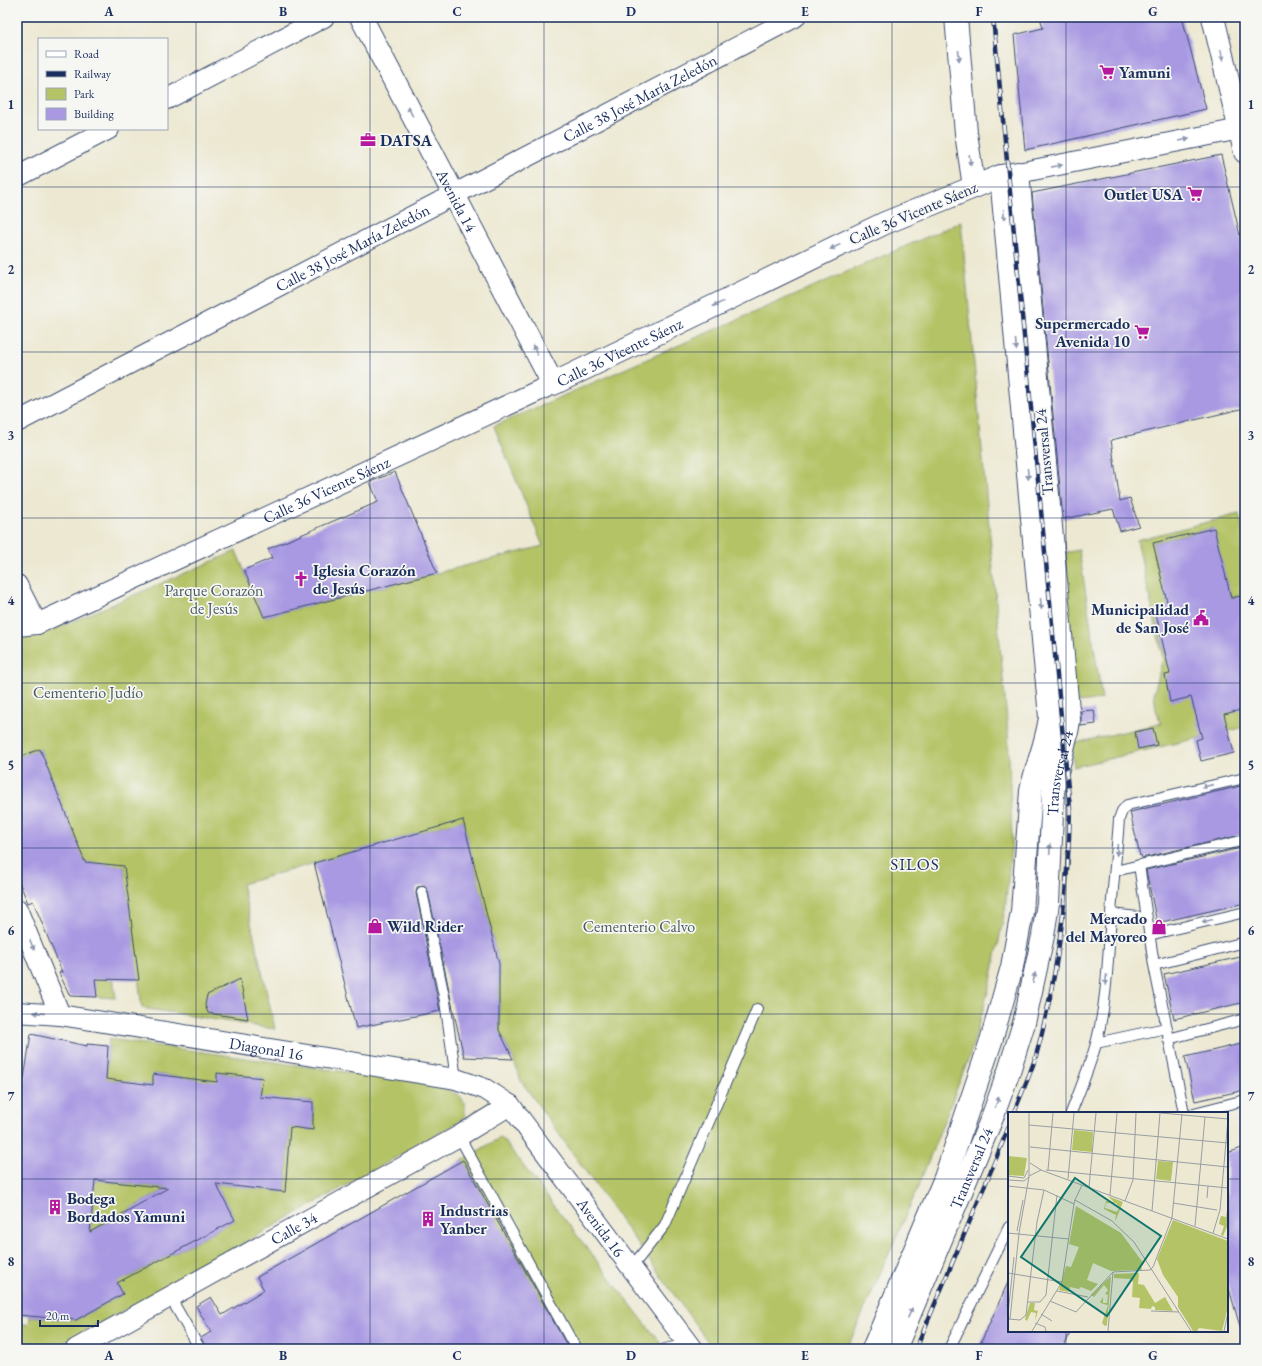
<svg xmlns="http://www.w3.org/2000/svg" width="1262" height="1366" viewBox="0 0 1262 1366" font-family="'EB Garamond',serif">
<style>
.green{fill:#b4c365;stroke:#687962}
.building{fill:#a899e2;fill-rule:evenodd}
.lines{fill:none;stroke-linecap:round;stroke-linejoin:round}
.service-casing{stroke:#3a4b6f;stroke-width:12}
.minor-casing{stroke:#3a4b6f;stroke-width:22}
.tertiary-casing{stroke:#3a4b6f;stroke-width:24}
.secondary-casing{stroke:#3a4b6f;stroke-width:24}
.service{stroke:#fff;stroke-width:10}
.minor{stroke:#fff;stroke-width:20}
.tertiary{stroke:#fff;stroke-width:22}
.secondary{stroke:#fff;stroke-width:22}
.rail-casing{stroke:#1b2f5e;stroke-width:4.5}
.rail{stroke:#f6f6f2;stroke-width:3;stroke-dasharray:9;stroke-linecap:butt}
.oneway{fill:#8d97ae}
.grid{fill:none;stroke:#1b2f5e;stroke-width:1;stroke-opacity:0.55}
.labels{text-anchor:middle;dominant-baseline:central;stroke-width:3.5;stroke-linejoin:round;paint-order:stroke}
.poi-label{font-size:16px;font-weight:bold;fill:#1b2f5e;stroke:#f6f6f2;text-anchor:start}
.street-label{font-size:16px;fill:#1b2f5e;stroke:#f6f6f2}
.park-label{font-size:16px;fill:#495b60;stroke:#f6f6f2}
.neighbourhood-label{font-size:17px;letter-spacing:1px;fill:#1b2f5e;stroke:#f6f6f2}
.inset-road{fill:none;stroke:#989ea3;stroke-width:1}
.view{fill:#0f766e;fill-opacity:0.15;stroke:#0f766e;stroke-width:2}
.inset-edge{fill:none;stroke:#1b2f5e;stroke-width:2}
.neatline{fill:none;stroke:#1b2f5e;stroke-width:1.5}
.grid-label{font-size:13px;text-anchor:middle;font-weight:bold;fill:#1b2f5e}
</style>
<rect width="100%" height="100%" fill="#f6f6f2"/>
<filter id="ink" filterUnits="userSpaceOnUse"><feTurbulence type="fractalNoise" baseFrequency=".025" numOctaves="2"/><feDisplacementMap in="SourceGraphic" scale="8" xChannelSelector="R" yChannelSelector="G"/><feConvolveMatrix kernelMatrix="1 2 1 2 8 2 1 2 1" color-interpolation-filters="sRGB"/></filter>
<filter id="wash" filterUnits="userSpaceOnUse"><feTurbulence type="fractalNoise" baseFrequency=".012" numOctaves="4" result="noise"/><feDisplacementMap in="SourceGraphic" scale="16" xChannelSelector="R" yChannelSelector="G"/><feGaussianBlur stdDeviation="0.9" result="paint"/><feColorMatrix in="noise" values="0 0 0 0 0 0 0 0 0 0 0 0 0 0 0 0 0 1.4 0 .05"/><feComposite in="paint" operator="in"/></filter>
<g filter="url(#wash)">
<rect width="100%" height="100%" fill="#ece8d1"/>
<path class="green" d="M961,222L1008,732L1012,840L1005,910L991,981L970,1055L916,1192L847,1349H713L521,1081L513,1059L499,1030V964L463,820L242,884L275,1029L142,1008L124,867L85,862L40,749L17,758V638L48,632L236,551L264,617L543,546L494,426Z
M1239,514C1244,532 1250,563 1242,581L1245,583V595L1231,598L1213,528L1153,543L1176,637L1162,640L1167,661L1245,709V727L1074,767L1071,744L1162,723L1159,719L1156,710L1154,693L1163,658L1137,540Z
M1079,550L1102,699L1073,703L1060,554Z
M109,948L116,998L97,997L91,958Z
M109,1039L439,1085L460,1096L465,1104V1116L457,1123L130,1307L52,1349H17V1335H20L21,1323L29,1325L30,1316L76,1320L123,1294L90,1233L95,1180L168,1188L98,1227L129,1277L235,1220L216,1184L285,1192L290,1127L313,1130V1102L290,1100L259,1101L263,1078L218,1073L217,1093L196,1079L154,1074L153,1085L106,1079Z
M501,1137L665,1349H562L567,1346L463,1160Z"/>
<g id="blocks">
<path class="building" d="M1040,17H1182L1206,109L1025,150L1014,35L1043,28Z
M1221,155L1245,256V408L1111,440L1120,501L1130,498L1139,526L1120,531L1113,509L1063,519L1032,193Z
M395,472L437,573L264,617L244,570L272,558L268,549L378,502L370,482Z
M1214,528L1231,598L1245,595V709L1224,714L1234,753L1201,761L1196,740L1202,738L1191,697L1170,702L1165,675L1170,674L1155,610L1168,606L1153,543Z
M1094,710L1096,724L1081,726V711Z
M1153,728L1157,745L1138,749L1135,732Z
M40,749L85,862L124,866L139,980L95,979L97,997L70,996L59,973L62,972L33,901L28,903L17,877V758Z
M1245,785V834L1142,858L1141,855L1140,856L1130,812Z
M463,820L499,964V1030L513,1059L464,1057L453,1009L428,891L424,886L417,887L416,893L440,1011L356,1028L314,863Z
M1245,847V903L1157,923L1146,870Z
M1245,956V1002L1174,1019L1164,974Z
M240,979L248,1019L208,1013L205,1005L207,995Z
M31,1034L87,1046V1044L108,1046L106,1079L153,1085V1074L217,1082V1073L263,1078L260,1097L313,1102V1130L290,1127L285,1192L216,1184L235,1220L117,1283L123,1294L76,1320L17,1315V1079H24ZM95,1180L168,1188L90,1232Z
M1245,1043V1090L1195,1101L1185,1057Z
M1245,1147V1329L1241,1330L1227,1282V1153Z
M463,1160L569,1349H206L201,1338L211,1332L196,1306L211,1297L222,1315L264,1290L257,1277Z
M1009,1280V1331H1071L1063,1349H978Z"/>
</g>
</g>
<g filter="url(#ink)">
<use href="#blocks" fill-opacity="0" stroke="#3a4b6f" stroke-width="1"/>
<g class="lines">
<defs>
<path id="service" d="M1139,865L1154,965L1184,1113
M1115,871L1245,840
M422,892L445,1001L456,1079
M1111,914L1147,918
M1149,935L1245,912
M1154,965L1245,942
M1168,1039L1245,1019
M1096,1043L1166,1028
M1071,1113C1080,1090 1089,1068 1096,1044C1107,1002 1108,957 1111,914C1113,882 1117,851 1119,819L1122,811L1127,805L1245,778
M1194,1113L1245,1100
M459,1136L576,1349
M631,1268L665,1225L757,1009
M170,1297L200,1349
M665,1349L688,1344
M949,1349L1009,1227"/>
<g id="minor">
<path d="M167,99L324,17"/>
<path d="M1018,173L1240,129"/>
<path d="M17,177L109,129"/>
<path id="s1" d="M17,422L795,17"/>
<path d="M17,585L37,624"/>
<path id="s2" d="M17,626L37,624L553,384"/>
<path d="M17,909L60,1015"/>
<path id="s3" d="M17,1012L60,1015L456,1079L485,1089L510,1105L692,1349"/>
<path id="s4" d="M76,1349L459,1136L510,1105"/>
</g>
<g id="tertiary">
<path id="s5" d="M361,17L553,384L885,223L974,187"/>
<path d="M1213,17L1245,152"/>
</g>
<g id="secondary">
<path d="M873,1349L945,1178L991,1041L1012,967L1022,912L1031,791C1036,766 1047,742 1050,717L1001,176"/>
<path id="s6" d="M895,1349L992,1118L1009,1071L1024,1023L1043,936L1048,903L1053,793C1056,768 1066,745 1069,720L1018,173L1001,176L974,187L966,133L956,17"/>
</g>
</defs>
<use href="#service" class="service-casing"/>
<use href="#minor" class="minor-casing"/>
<use href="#tertiary" class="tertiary-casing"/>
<use href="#secondary" class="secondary-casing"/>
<use href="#service" class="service"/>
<use href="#minor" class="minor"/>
<use href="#tertiary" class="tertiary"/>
<use href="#secondary" class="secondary"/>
<defs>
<path id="rail" d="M993,17L1070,809C1068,892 1058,976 1036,1056C1030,1075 1021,1094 1014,1113
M916,1349L995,1161L1009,1126"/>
</defs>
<use href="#rail" class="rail-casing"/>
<use href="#rail" class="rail"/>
</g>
<defs><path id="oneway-solid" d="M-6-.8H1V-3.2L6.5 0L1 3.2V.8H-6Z"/></defs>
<g class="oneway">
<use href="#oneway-solid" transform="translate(1222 55) rotate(76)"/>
<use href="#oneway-solid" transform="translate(959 56) rotate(85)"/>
<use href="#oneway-solid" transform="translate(410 111) rotate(-118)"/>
<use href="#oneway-solid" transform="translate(1184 140) rotate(-11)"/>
<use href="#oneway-solid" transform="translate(970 160) rotate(82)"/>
<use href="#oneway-solid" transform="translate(1057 166) rotate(-11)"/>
<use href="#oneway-solid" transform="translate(1004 215) rotate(85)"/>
<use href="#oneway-solid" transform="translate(835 247) rotate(154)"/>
<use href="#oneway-solid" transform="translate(718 304) rotate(154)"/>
<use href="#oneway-solid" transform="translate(1016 345) rotate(85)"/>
<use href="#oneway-solid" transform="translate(535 350) rotate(-117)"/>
<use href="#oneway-solid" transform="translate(1028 474) rotate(85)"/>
<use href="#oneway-solid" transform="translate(1041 604) rotate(85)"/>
<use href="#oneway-solid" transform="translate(1207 786) rotate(167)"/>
<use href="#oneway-solid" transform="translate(1050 849) rotate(-87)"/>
<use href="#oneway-solid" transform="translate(1117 850) rotate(94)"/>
<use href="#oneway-solid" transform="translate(1207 921) rotate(166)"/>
<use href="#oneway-solid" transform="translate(32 945) rotate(68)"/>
<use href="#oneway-solid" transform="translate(1034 978) rotate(-78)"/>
<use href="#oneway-solid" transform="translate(1106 980) rotate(96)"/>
<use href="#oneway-solid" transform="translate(39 1013) rotate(-175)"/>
<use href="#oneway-solid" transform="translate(997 1102) rotate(-70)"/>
<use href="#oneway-solid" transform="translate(910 1313) rotate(-67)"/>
</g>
</g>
<path class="grid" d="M196,17V1349M370,17V1349M544,17V1349M718,17V1349M892,17V1349M1066,17V1113M17,187H1245M17,352H1245M17,518H1245M17,683H1245M17,848H1245M17,1014H1245M17,1179H1009M1227,1179H1245M1066,1331V1349"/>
<defs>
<symbol id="supermarket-bare" viewBox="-9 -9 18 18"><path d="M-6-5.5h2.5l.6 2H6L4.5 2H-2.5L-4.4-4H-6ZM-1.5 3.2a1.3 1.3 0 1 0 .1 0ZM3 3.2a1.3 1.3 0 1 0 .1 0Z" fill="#b5179e" stroke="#f6f6f2" stroke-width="2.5" paint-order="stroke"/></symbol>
<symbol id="office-bare" viewBox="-9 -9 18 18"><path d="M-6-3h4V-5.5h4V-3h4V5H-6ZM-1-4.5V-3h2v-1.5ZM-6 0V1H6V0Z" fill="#b5179e" stroke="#f6f6f2" stroke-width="2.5" paint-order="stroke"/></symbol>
<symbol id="church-bare" viewBox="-9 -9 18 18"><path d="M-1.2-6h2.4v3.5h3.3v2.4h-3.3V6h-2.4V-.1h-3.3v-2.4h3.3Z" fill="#b5179e" stroke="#f6f6f2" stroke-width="2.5" paint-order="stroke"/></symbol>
<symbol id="civic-bare" viewBox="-9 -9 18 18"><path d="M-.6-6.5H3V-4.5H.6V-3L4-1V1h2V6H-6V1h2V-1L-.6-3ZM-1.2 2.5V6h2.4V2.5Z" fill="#b5179e" stroke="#f6f6f2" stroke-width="2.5" paint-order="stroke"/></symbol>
<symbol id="shop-bare" viewBox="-9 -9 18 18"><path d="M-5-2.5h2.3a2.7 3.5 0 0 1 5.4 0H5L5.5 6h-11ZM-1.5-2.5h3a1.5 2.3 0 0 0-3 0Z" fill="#b5179e" stroke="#f6f6f2" stroke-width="2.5" paint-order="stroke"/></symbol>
<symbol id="building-bare" viewBox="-9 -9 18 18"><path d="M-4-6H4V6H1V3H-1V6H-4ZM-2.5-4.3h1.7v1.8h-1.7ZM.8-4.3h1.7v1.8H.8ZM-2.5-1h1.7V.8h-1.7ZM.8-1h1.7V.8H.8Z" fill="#b5179e" stroke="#f6f6f2" stroke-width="2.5" paint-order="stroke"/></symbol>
</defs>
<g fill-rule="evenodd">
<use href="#supermarket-bare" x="1096" y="61" width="22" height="22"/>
<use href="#office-bare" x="357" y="129" width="22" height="22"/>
<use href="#supermarket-bare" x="1184" y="183" width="22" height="22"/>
<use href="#supermarket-bare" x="1131" y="321" width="22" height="22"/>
<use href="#church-bare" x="290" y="568" width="22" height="22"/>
<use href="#civic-bare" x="1190" y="607" width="22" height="22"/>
<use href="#shop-bare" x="364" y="915" width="22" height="22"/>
<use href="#shop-bare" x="1148" y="916" width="22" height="22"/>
<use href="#building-bare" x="44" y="1196" width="22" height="22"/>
<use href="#building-bare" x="417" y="1208" width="22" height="22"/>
</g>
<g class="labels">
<g class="poi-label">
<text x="1119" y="72">Yamuni</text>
<text x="380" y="140">DATSA</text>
<text x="1183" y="194" text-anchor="end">Outlet USA</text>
<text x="1130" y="323" text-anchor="end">Supermercado<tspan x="1130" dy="18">Avenida 10</tspan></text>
<text x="313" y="570">Iglesia Corazón<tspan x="313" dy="18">de Jesús</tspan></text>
<text x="1189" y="609" text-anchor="end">Municipalidad<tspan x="1189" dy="18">de San José</tspan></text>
<text x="1147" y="918" text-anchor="end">Mercado<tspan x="1147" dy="18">del Mayoreo</tspan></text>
<text x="387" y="926">Wild Rider</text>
<text x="67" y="1198">Bodega<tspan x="67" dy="18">Bordados Yamuni</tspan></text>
<text x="440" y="1210">Industrias<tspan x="440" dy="18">Yanber</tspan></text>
</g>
<g class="street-label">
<text stroke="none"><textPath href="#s1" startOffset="702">Calle 38 José María Zeledón</textPath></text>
<text stroke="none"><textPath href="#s5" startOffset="207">Avenida 14</textPath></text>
<text transform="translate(913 213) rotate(-23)">Calle 36 Vicente Sáenz</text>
<text stroke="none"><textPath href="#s1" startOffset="378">Calle 38 José María Zeledón</textPath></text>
<text stroke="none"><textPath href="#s5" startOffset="488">Calle 36 Vicente Sáenz</textPath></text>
<text transform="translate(1044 452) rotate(-95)">Transversal 24</text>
<text stroke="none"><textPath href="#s2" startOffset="339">Calle 36 Vicente Sáenz</textPath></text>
<text stroke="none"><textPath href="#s6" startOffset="604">Transversal 24</textPath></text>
<text stroke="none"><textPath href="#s3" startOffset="252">Diagonal 16</textPath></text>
<text stroke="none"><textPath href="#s6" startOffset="196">Transversal 24</textPath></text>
<text stroke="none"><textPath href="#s3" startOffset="657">Avenida 16</textPath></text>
<text stroke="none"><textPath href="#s4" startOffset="249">Calle 34</textPath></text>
</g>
<g class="park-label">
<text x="214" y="590">Parque Corazón<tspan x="214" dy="18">de Jesús</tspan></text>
<text x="88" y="692">Cementerio Judío</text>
<text x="639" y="926">Cementerio Calvo</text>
</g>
<g class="neighbourhood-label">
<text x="915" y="864">SILOS</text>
</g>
</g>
<g transform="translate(1008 1112)">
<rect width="220" height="220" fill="#ece8d1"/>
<path d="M66,18L85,20L84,40L64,38ZM0,44L19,46L16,64L0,63ZM150,49L165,50L163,69L148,67ZM100,84L115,90L107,110L108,103L96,97L98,89L106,90ZM98,91H108L111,96L109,100L97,96ZM68,94L113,121L136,152L133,153L134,158L103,159L85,151L79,168L90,172L83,179L73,175L71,177L62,175L61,180L51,178L58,154L63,155L71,135L61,132ZM219,99L220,112L215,124L213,123L216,114L211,112L212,107L213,104L218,105ZM165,108L220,129V195L214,219L191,216L189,219H185L170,195V185L155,163L149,147ZM131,161L130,172L136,173L147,191L157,185L165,199L147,198V195L144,194L143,197L131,196L132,186L124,185L125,170L122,167L106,166V162ZM103,164L99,213L97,214L94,211L100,193L95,192L92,190L95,185V191H99L100,183L97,182L100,178L96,173L86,185L83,183ZM22,191H27L26,198L30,199L27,209L28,201L23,200L19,209L17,207Z" fill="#b4c365" fill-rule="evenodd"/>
<path class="inset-road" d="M153,1L220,7M21,13L220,31M22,35L220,55M22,51L33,58M38,58L220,76M40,58L45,1M0,64L16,66L20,58M21,64L33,58L220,127M60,67L66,1M0,68L16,69L21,65V1M0,74L36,78L66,92L67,88L104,109L126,130L183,219M81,75L88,1M102,83L109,1M199,86L200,74M67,88L74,73M117,89L125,68L128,1M165,91L209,98M144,99L152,1M187,114L197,5M9,119L15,88M0,121L61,127M205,121L212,98L220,7M105,160L142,158L145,155L164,106L174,2M0,161L54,170M49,179L80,185M42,189L68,200L105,160M20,190H32L38,183L49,83M143,199L171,200M0,202L6,145M33,202L44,209M0,207L12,208L18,203L29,110L36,78M2,207L11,121L21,65M27,211L37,215L38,219M24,219L54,170L66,92M100,219L105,160M216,219L220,200"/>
<path class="view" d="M67,66L153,124L99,204L13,145Z"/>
<rect width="220" height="220" class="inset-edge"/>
</g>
<rect width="1262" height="1366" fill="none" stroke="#f6f6f2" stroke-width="44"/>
<rect x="38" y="38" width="130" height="92" fill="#f6f6f2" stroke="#9ea6b7"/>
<rect x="46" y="51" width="20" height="6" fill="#ffffff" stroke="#9ea6b7"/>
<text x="74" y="58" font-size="12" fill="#1b2f5e">Road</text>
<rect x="46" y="71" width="20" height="6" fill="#1b2f5e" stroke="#9ea6b7"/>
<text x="74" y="78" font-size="12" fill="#1b2f5e">Railway</text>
<rect x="46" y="88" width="20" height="12" fill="#b4c365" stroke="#9ea6b7"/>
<text x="74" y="98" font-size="12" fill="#1b2f5e">Park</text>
<rect x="46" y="108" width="20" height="12" fill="#a899e2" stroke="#9ea6b7"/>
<text x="74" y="118" font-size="12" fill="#1b2f5e">Building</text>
<path d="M40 1320v6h58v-6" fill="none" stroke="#1b2f5e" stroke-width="2"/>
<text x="46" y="1320" font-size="12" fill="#1b2f5e" stroke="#f6f6f2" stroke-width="3" paint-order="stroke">20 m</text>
<rect x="22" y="22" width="1218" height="1322" class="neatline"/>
<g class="grid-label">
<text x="109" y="16">A</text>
<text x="283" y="16">B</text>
<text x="457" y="16">C</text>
<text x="631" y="16">D</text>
<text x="805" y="16">E</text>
<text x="979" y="16">F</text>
<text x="1153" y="16">G</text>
<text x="11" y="109">1</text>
<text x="1251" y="109">1</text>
<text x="11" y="274">2</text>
<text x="1251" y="274">2</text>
<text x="11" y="440">3</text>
<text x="1251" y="440">3</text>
<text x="11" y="605">4</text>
<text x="1251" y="605">4</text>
<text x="11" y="770">5</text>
<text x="1251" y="770">5</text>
<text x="11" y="935">6</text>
<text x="1251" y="935">6</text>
<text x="11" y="1101">7</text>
<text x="1251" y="1101">7</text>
<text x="11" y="1266">8</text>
<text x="1251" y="1266">8</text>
<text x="109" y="1360">A</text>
<text x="283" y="1360">B</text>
<text x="457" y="1360">C</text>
<text x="631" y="1360">D</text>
<text x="805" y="1360">E</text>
<text x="979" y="1360">F</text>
<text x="1153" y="1360">G</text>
</g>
</svg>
